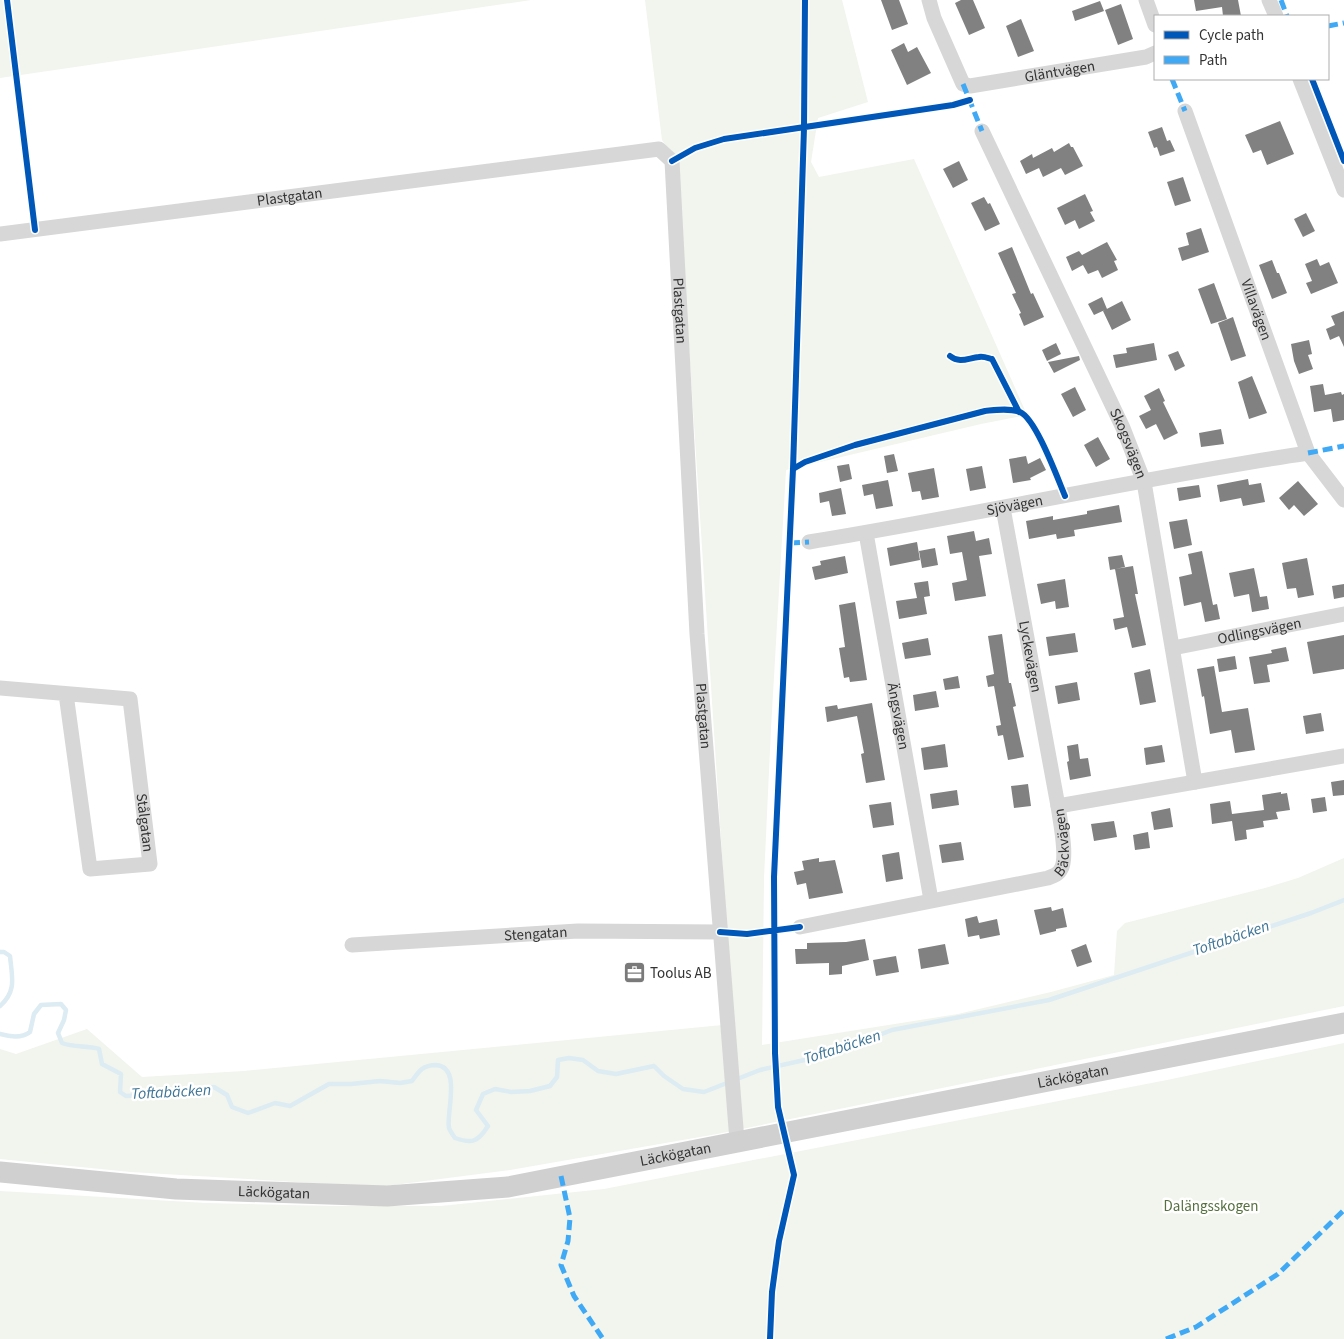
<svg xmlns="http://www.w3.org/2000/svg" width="1344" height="1339" viewBox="0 0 1344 1339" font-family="'Source Sans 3',sans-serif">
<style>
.green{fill:#f1f5ed}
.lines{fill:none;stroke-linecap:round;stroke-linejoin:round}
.stream{stroke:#ddebf3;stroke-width:4.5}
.building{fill:#818181}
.minor{stroke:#d7d7d7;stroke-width:15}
.secondary{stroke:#d0d0d0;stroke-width:21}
.quiet{stroke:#3fa9f5;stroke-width:5;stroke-dasharray:10 5;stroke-linecap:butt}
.cycleway-casing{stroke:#fff;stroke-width:9}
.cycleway{stroke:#0057b8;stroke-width:6}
.labels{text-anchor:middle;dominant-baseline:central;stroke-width:5;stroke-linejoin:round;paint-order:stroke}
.street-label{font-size:15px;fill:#333;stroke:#fff}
.poi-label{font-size:15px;fill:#333;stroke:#fff;text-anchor:start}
.park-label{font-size:15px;fill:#56703f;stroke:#fff}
.water-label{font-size:16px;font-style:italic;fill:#3f7597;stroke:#fff}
</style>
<rect width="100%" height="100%" fill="#fff"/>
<path class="green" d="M0,0H531L0,78Z
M645,0H842L868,102L818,118L811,162L819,177L914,159L1027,415L981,424L786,470L771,728L764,878L762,1045L958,1014L1051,992L1114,975L1117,931L1125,923L1265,888L1298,878L1344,858V1006L717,1134L510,1170L378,1187L131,1172L0,1159V1049L16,1054L87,1029L142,1077L244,1071L733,1024L677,162L662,140Z
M1344,1043V1339H0V1191L206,1203L333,1206H441L604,1189L1167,1080Z"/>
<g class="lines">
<path class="stream" d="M0,952H4L10,956C12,977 17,991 0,1006
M0,1034C10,1037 21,1039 30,1032L34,1014L41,1005L61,1004L66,1010L64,1020L58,1033L62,1043C75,1048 87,1045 99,1049L102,1064L121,1074L120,1092L126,1096L161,1094L214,1087L227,1095L232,1107L248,1113L275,1103L290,1106L329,1084H351L380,1081L400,1083L412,1081C419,1071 423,1065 436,1065C462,1067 446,1112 449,1128C450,1131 453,1135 455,1138C472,1144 478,1142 488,1126L476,1110L483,1094L495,1089L511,1092L530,1091L550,1086L557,1077L558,1060L569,1058L583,1060L598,1071L616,1074L654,1066L664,1076L683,1089L704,1092L760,1070L827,1055L892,1030L1049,1000L1311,913L1344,900"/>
</g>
<path class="building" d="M881,0H899L908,24L892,30Z
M961,0H973L985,28L969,35L955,3Z
M1194,0H1238L1241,16H1223L1222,7L1196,11Z
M1100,1L1104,11L1075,21L1072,11Z
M1121,4L1133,39L1118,45L1105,10Z
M1021,19L1034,51L1018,57L1006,26Z
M904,43L908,52L917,47L931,73L907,85L891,50Z
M1280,121L1294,154L1267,165L1261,150L1253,153L1245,135Z
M1162,127L1167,141L1170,140L1175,151L1160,156L1157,147L1154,148L1148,132Z
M1069,143L1071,147H1073L1083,166L1065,175L1061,168L1043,177L1039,168L1026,174L1020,161L1032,154L1033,158L1052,148L1054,152Z
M959,161L968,180L953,188L943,169Z
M1183,177L1191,201L1175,206L1167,182Z
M1085,194L1093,211L1090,212L1095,221L1079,229L1075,220L1065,225L1057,208Z
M984,197L988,204L990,203L1000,224L985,231L971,203Z
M1306,213L1315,231L1303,237L1294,219Z
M1201,228L1209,252L1182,261L1178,248L1189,245L1186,233Z
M1107,242L1117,260L1114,261L1118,270L1102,278L1098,270L1088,274L1083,265L1072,271L1066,257L1079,251L1082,255Z
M1012,247L1031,294L1033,293L1044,317L1024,326L1019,314L1021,313L1012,294L1016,293L998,253Z
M1317,259L1320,266L1329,262L1338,283L1311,294L1306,283L1312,281L1305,264Z
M1272,260L1277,273H1279L1287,293L1272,299L1259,265Z
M1214,283L1227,319L1211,324L1198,289Z
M1102,297L1107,309L1094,315L1088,304Z
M1122,301L1131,320L1112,330L1103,311Z
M1344,311V347L1339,336L1330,340L1326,329L1335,325L1331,316Z
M1233,317L1246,356L1231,361L1218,323Z
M1309,340L1312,354L1308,355L1313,369L1299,374L1294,361L1291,344Z
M1056,343L1061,354L1047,361L1042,350Z
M1154,343L1157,360L1116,368L1113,355L1127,353L1126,348Z
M1178,351L1185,366L1175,371L1168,355Z
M1079,356L1080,360L1054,373L1048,362Z
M1252,376L1267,413L1249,419L1238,382Z
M1323,384L1325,395L1341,392L1342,395L1344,394V420L1333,422L1331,409L1314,412L1310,386Z
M1075,387L1086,410L1073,417L1061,394Z
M1159,388L1165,401L1163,402L1178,433L1164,440L1156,424L1146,429L1139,416L1151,410L1144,396Z
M1221,429L1224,444L1201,447L1199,433Z
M1098,437L1110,459L1096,467L1084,445Z
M894,454L898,471L887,473L884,456Z
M1026,456L1028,464L1040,458L1046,470L1030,478L1031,480L1013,483L1009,459Z
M849,464L852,479L840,482L837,466Z
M982,466L986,488L970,491L966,469Z
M934,468L939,497L922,500L920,491L912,492L908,473Z
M1248,479L1249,485L1261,483L1265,502L1243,506L1241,498L1220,502L1217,485Z
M888,480L893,506L876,509L873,494L864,496L862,485Z
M1298,481L1318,504L1304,516L1294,505L1289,510L1279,498Z
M1199,485L1201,497L1179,501L1177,488Z
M841,488L846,514L832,516L829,501L820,503L819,493Z
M1119,505L1122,522L1074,530L1075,536L1057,539L1056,534L1029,539L1026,521L1053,516V520L1087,514V511Z
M1187,519L1192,545L1174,549L1169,522Z
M974,531L976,541L989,538L992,554L979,556L986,596L955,601L952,583L967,580L962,552L950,554L947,536Z
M917,542L920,560L890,566L887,548Z
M935,548L938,565L922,568L919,551Z
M1202,551L1213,605L1217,604L1220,619L1205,622L1201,602L1184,606L1179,577L1192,574L1188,554Z
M1122,555L1125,567L1110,570L1108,557Z
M845,556L848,573L815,580L812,567L821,565L820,561Z
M1307,558L1314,595L1298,598L1296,588L1287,589L1282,563Z
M1133,566L1138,594H1135L1146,645L1132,648L1127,627L1115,630L1113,619L1124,617L1115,569Z
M1254,568L1260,597L1267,596L1269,609L1252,612L1249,594L1234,597L1229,573Z
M1065,579L1069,607L1056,609L1055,601L1041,604L1037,584Z
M928,581L930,596L924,597L927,614L899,619L896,601L917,598L914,583Z
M1344,584V597L1334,599L1332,586Z
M855,602L867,680L850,682L849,677L844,678L839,648L845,647L839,605Z
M1075,633L1078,652L1049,656L1046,637Z
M1002,634L1009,683H1011L1016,706L1013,707L1024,757L1008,760L1003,735L998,736L996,726L1001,725L994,686L988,687L986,676L994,674L988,636Z
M1344,635V669L1313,674L1307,642Z
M928,638L931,655L905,659L902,643Z
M1286,647L1289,661L1267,665L1270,682L1254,684L1249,657L1272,653L1271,650Z
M1235,656L1237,669L1219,672L1217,659Z
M1214,666L1222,712L1248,708L1255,750L1235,753L1231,730L1210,734L1204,696L1202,697L1197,669Z
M1150,669L1156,702L1140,705L1134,673Z
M958,676L960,688L945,690L943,679Z
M1077,682L1080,700L1058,704L1055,686Z
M936,691L939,707L915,711L913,695Z
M872,703L885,780L866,783L861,754L864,753L857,716L827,722L825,707L837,705L838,709Z
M1321,713L1324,731L1306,734L1303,716Z
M945,744L948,767L924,770L921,748Z
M1078,744L1080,759L1088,758L1091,776L1070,780L1067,762L1069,761L1067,746Z
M1162,745L1165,762L1146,765L1144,748Z
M1344,780V795L1333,796L1331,782Z
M1028,784L1031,806L1014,808L1011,786Z
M957,790L959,805L932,809L930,794Z
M1281,792V794L1287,793L1290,810L1276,812L1278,819L1263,821L1264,827L1246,830L1247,839L1235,841L1232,821L1212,824L1210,804L1230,801L1232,814L1264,810L1262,795Z
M1325,797L1327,811L1313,813L1311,799Z
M891,802L894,825L873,828L869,805Z
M1170,808L1173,827L1154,830L1151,812Z
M1114,821L1117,837L1094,841L1091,824Z
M1148,832L1150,848L1135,850L1133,835Z
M961,842L964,860L942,863L939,845Z
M899,852L903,879L886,882L882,855Z
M819,858V862L835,860L843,893L809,899L806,883L797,885L794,872L804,870L802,861Z
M1051,907L1052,911L1063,908L1067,927L1056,929V931L1040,935L1034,910Z
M977,916L979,923L997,919L1000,935L980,939L979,935L968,937L965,919Z
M865,939L869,960L842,966V974L829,975V963L796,964L795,949H807V943L846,942Z
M945,944L949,964L921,969L918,949Z
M1086,944L1092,962L1077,967L1071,950Z
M896,956L899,972L876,976L873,960Z"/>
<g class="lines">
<g class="minor">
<path id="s1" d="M929,0L934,18L963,84L970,86L1146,57L1155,53"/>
<path d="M1146,0L1155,25"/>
<path d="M1269,0L1276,16"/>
<path d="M1300,79L1344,190"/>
<path id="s2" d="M1185,111L1308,453L1344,500"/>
<path id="s3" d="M982,131L1123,428L1144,482L1195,782"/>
<path id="s4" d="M0,234L659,149L672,161L697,634L737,1141"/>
<path id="s5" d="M1003,508L1058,806"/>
<path id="s6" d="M866,533L931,900"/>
<path id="s7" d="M809,542C976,515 1141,478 1308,453"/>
<path id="s8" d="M1173,648L1344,614"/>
<path id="s9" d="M0,688L130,699L150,864L90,869L66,694"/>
<path id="s10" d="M800,927L1048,878C1053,876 1059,874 1061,869C1068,858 1060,820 1058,806L1344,756"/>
<path id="s11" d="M352,945L578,931L720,932"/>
</g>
<path class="secondary" id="s12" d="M0,1172L176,1189L387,1196L508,1187L1344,1023"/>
<path class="quiet" d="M1281,0L1287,16
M1328,26L1344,23
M1172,79L1185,111
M963,84L982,131
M1308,453L1344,446
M790,543L809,542
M561,1176L570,1218L568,1241L561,1265L574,1296L603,1339
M1166,1339L1196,1327L1278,1274L1344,1210"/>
<defs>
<path id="cycleway" d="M7,0L35,230
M1312,79L1344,161
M672,161L695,148L724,139L953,105L970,100
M950,356C960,364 968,358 979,357C983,356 988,358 992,359L1019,412
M793,469L805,462L855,445L985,411C996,410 1009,408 1020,412C1036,419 1057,477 1065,496
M720,932L747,934L800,927
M770,1339L772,1292L779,1241L794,1175L778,1107L775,1053L774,877L793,469L804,128L805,0"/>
</defs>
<use href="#cycleway" class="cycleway-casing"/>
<use href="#cycleway" class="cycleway"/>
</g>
<defs>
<symbol id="office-square" viewBox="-11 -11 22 22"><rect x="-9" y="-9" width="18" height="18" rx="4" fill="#7a7a7a" stroke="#fff"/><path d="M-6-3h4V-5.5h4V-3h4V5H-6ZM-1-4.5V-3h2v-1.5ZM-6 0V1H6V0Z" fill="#fff"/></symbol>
</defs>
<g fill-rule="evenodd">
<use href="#office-square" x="622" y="960" width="25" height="25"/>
</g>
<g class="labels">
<g class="street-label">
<text stroke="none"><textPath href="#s1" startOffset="189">Gläntvägen</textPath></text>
<text stroke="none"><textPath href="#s4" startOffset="292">Plastgatan</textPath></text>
<text stroke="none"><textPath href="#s2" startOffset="211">Villavägen</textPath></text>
<text stroke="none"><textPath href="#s4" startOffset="832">Plastgatan</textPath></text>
<text stroke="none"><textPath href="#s3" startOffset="345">Skogsvägen</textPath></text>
<text stroke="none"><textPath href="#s7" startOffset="209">Sjövägen</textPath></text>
<text stroke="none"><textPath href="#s8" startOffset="88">Odlingsvägen</textPath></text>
<text stroke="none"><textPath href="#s5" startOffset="151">Lyckevägen</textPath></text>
<text stroke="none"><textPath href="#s4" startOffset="1238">Plastgatan</textPath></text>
<text stroke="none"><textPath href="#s6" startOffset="186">Ängsvägen</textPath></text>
<text stroke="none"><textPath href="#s9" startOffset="255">Stålgatan</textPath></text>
<text stroke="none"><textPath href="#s10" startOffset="296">Bäckvägen</textPath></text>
<text stroke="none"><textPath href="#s11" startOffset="184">Stengatan</textPath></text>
<text stroke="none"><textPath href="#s12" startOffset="1085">Läckögatan</textPath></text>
<text stroke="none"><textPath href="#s12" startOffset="680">Läckögatan</textPath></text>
<text stroke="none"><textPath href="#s12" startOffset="275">Läckögatan</textPath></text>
</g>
<g class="poi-label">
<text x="650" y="973">Toolus AB</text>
</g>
<g class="park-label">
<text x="1211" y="1206">Dalängsskogen</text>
</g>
<g class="water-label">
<text transform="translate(1231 938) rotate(-19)">Toftabäcken</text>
<text transform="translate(842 1047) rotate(-18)">Toftabäcken</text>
<text transform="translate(171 1092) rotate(-3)">Toftabäcken</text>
</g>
</g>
<rect x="1154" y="15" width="175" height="65" fill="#ffffff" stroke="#adadad"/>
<rect x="1164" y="31" width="25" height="8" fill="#0057b8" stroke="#adadad"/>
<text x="1199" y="40" font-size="15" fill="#333333">Cycle path</text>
<rect x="1164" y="56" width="25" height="8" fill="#3fa9f5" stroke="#adadad"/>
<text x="1199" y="65" font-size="15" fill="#333333">Path</text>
</svg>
